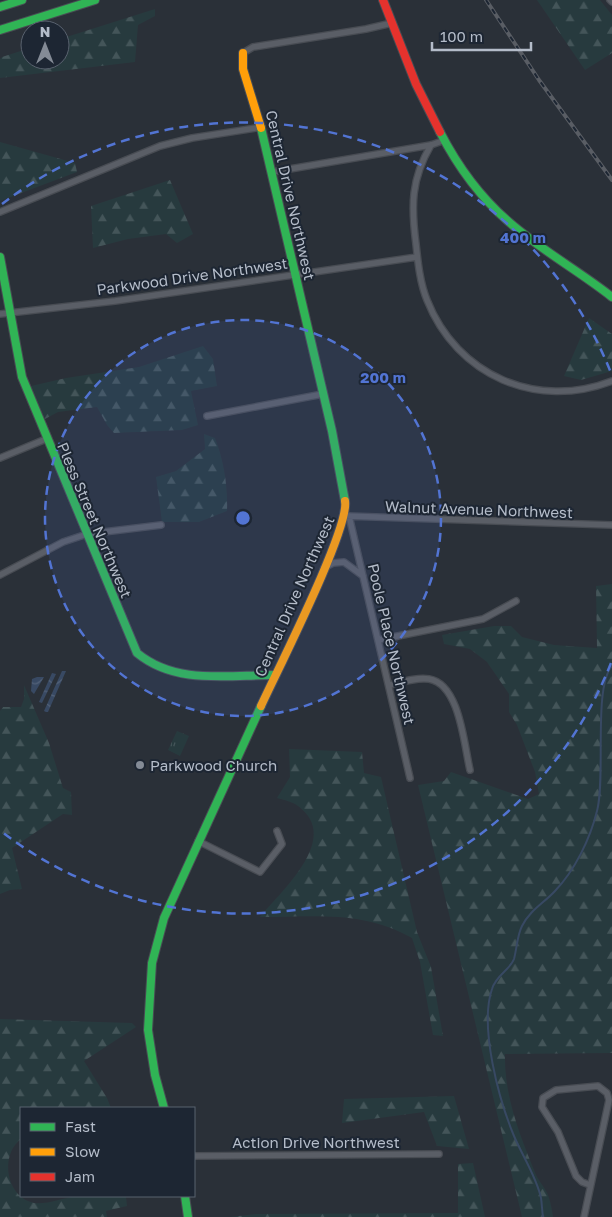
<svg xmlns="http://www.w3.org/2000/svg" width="612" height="1217" viewBox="0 0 612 1217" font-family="'Golos Text',sans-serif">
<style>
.forest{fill:url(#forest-firs)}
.park{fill:url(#park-tufts)}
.water{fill:url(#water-waves)}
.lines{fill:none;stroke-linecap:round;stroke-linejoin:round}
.stream{stroke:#384963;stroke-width:2}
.street-casing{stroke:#484c53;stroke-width:8}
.fast-casing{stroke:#484c53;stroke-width:10}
.slow-casing{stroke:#484c53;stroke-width:10}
.jam-casing{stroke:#484c53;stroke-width:10}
.street{stroke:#5a5e66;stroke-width:5.5}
.fast{stroke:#30b455;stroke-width:8}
.slow{stroke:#ff9f0a;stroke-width:8}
.jam{stroke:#e5322d;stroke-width:8}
.rail-casing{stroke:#595d64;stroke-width:4}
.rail{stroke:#1d2633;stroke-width:2;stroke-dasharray:5.5;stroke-linecap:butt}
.ring{fill:none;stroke:#5274d3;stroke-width:2.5;stroke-dasharray:9 6}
.poi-dot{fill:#848b96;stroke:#1d2633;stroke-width:2}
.labels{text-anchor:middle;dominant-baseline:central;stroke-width:4;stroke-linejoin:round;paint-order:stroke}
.street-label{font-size:15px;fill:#b4bcc9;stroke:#1d2633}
.poi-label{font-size:15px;fill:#b4bcc9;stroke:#1d2633;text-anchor:start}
.centre{fill:#5274d3;stroke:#1d2633;stroke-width:2.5}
.ring-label{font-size:15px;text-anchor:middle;font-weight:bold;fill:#5274d3;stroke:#1d2633;stroke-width:4;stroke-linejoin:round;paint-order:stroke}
</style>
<defs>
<pattern id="forest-firs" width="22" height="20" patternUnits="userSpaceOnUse" patternTransform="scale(1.25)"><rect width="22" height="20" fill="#273a3e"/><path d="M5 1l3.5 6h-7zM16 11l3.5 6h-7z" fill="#445559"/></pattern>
<pattern id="park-tufts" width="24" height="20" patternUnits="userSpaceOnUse" patternTransform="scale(1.25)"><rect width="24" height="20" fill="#273a3e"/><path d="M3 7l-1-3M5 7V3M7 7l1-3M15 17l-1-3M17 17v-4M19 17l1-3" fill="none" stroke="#445559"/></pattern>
<pattern id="water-waves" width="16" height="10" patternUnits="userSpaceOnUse" patternTransform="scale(1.25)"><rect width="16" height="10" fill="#384963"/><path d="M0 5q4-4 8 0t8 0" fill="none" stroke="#526178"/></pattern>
</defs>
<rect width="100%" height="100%" fill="#2a3038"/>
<path class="forest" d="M537,0H600L612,15V53L585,70Z
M155,9V16L138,25L135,62L0,78V59L2,57L30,48V60H60V39Z
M0,142L75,163L77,172L0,201Z
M170,180L193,234L177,243L166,234L128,239L93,248L91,206Z
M589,318L612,334V371L581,380L564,376Z
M203,346L213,359L217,386L191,391L198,425L182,430L114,433L107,425L97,407L58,412L45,419L31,386L66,378L139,367Z
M204,434L215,438C224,460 228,488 227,511L199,522H162L156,477L176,471L205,449Z
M612,584V1053L505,1054C504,1096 520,1136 536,1175C540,1183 547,1190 549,1198C551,1204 552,1211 553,1217H522L418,785L444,781L451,772L528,799L539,794L535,772L517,725L509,712V694L487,662L470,649L444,644L442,635L494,626H511L522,637L554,645L597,648L596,586Z
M24,685L49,743L63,788L71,792L72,815L63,814L12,848L22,889L10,890L0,894V711L3,707H21L24,699Z
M289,749L362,752L364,773L381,777L417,932L431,967L443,1036L433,1035L420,962L412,938C362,910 316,917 260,917C282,890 342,838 298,806C293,802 284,800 277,798L290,777Z
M0,1019L132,1023L136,1027L84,1061L107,1098L111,1108H21V1139C0,1154 5,1197 34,1203C46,1205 63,1198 76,1196C92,1194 109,1196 126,1196L127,1206L106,1211L107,1217H0Z
M454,1096L469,1149L437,1146L424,1112L342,1123L344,1099Z
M473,1163L485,1217H230L256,1214L458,1213V1164Z"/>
<path class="park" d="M177,731L189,736L180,756L168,750Z"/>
<path class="water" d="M62,671H66L48,712H46L44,711Z
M52,673L56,674L42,703L39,702Z
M37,677H44L34,694L31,691L32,679Z"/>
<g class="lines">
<path class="stream" d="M543,1217C542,1211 542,1204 541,1198C537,1178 522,1155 514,1136C499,1100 479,1027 492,989C496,975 510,970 514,959C517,948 517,936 522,926C530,910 544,903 555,891C575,870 590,839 597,811C606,778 593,687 612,666"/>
<defs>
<path id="street" d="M610,0L612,2
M243,53L253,47L366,29L392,23
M431,145C411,179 411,206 416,244C418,263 420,283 427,300C457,376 537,410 612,381
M272,172L431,145L445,140
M0,212L160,146L192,138L262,127
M0,314L115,301L417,257
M207,416L323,394
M0,458L46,439
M346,516L612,525
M349,516L410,778
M324,568L333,563L344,562L363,576
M0,575L63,542L87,534L161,525
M378,640L483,619L516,601
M390,685C402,682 417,677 429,679C460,684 464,745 470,770
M198,841L260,872L282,844L277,831
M194,1156L439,1154
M584,1217L609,1100L607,1093L598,1086L556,1090L543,1098L542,1107L558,1132L576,1176L582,1182L590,1185"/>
<path id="fast" d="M0,7L22,0
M0,30L95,0
M261,128L332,431L345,501
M440,132C457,165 481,198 509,222C541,250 579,271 612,297
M0,257L22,377L137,653C176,685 227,675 274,675
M164,1108L155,1075L148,1030L152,963L164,918L261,706
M185,1196L188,1217"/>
<path id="slow" d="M243,53V69L261,128
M261,706C276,673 350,528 345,501"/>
<path id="jam" d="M383,0L416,84L440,132"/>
</defs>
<use href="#street" class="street-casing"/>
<use href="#fast" class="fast-casing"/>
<use href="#slow" class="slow-casing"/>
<use href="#jam" class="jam-casing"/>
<use href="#street" class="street"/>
<use href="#fast" class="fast"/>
<use href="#slow" class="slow"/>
<use href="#jam" class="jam"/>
<defs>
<path id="rail" d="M486,0L539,80L612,180"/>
</defs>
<use href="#rail" class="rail-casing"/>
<use href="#rail" class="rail"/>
</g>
<circle cx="243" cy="518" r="198" fill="#5274d3" fill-opacity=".12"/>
<g class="ring">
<circle cx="243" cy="518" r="198"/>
<path d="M611 663A396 396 0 0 1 2 832M2 204A396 396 0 0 1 611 373"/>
</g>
<circle class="poi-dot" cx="140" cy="765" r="5"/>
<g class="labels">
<g class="street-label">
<text transform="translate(291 195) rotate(77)">Central Drive Northwest</text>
<text transform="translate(192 276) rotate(-8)">Parkwood Drive Northwest</text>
<text transform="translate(479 509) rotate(2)">Walnut Avenue Northwest</text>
<text transform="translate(95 520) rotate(67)">Pless Street Northwest</text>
<text transform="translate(294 596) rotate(-66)">Central Drive Northwest</text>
<text transform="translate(392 644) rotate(77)">Poole Place Northwest</text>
<text x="316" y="1142">Action Drive Northwest</text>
</g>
<g class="poi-label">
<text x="150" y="765">Parkwood Church</text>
</g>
</g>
<circle cx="243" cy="518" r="8" class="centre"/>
<g class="ring-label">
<text x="523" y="243">400 m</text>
<text x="383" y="383">200 m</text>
</g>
<rect x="20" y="1107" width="175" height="90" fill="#1d2633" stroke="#59626f"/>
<rect x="30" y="1123" width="25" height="8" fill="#30b455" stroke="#59626f"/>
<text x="65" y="1132" font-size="15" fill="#b4bcc9">Fast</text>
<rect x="30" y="1148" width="25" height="8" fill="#ff9f0a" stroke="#59626f"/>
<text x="65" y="1157" font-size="15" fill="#b4bcc9">Slow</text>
<rect x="30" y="1173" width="25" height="8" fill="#e5322d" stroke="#59626f"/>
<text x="65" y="1182" font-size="15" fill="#b4bcc9">Jam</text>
<g transform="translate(45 45)"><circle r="24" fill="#1d2633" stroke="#59626f"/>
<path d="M0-4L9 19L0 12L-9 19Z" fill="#848b96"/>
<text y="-8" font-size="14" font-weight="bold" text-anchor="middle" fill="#b4bcc9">N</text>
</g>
<path d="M432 42v8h99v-8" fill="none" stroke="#b4bcc9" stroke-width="2.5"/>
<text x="440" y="42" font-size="15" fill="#b4bcc9" stroke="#1d2633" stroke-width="4" paint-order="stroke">100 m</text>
</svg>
